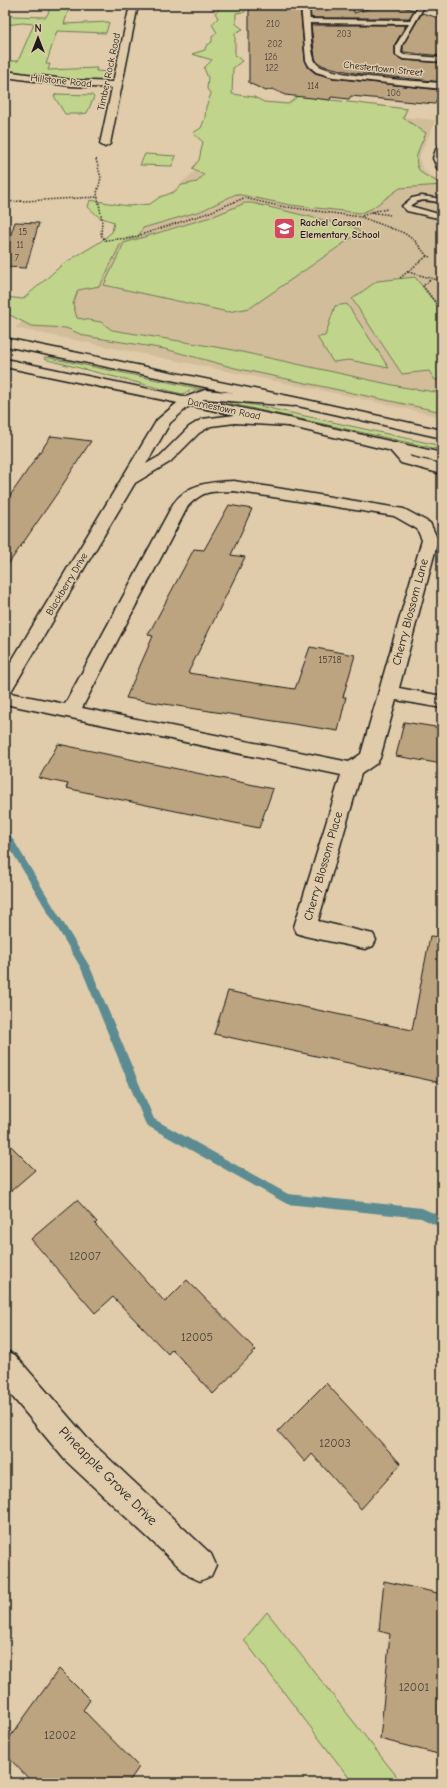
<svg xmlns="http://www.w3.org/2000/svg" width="447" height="1788" viewBox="0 0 447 1788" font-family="'Comic Neue',sans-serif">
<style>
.built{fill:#d2bd9b}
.green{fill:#c0d58b;stroke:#6e7854}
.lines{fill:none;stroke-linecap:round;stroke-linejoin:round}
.stream{fill:#5c8c92;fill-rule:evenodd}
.building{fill:#bda481;stroke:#1c1c1c}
.service-casing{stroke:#1c1c1c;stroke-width:3}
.minor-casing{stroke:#1c1c1c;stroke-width:3}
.primary-casing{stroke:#1c1c1c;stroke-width:3}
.path{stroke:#1c1c1c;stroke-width:1.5;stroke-dasharray:1.5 1.5;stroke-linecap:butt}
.service{fill:#e0ccaa;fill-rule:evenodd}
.minor{fill:#e0ccaa;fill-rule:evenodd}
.primary{fill:#e0ccaa;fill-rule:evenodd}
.labels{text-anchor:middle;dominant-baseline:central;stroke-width:3;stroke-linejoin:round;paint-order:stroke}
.far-number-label{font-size:9px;fill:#443e35}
.far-street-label{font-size:10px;fill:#1c1c1c;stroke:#e0ccaa}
.far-poi-label{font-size:10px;font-weight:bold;fill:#1c1c1c;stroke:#e0ccaa;text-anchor:start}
.number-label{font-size:10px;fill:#443e35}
.street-label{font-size:12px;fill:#1c1c1c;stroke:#e0ccaa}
.near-number-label{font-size:12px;fill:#443e35}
.near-street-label{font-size:14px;fill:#1c1c1c;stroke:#e0ccaa}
</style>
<rect width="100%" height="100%" fill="#e0ccaa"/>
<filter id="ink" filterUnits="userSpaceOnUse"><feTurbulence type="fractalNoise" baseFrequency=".025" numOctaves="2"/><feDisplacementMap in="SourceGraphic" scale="8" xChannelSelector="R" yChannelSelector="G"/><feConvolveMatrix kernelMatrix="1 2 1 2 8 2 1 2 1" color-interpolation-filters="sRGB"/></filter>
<g filter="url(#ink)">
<path class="built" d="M283,105L436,120L420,155V162L423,169L428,174L442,182V417L349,396L15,328L226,144Z"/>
<path class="green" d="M52,5H70L64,24L109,22L106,33L57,31L46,64H50L48,70L97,68L96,71L109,72L106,80C87,85 27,73 5,70V61H18L34,24L22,23L5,25V13L12,14L11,16L46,17Z
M215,5H237L245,8V12L236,13V24L243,29L235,33V55L242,61L233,68L232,94L254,97L264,102L288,104L298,96L407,109L403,118L426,133C421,145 409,163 423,174C429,178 437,181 442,185L400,188L371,209L361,213L290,205L236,194L201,211L143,228L138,237L122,241L100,286L78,290L73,304L77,318L101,322L112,330L228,349L402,387L442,393V412L235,368L165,349L85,336L66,328L31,326L10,315L5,316V297L23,299L63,264L100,242L112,232L114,222L99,217L88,207L90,200L128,206L150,204L160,197L174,192L182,185L197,182L204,175L192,169L199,160L203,142L193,133L201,128L205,118L206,107L211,94L207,89L208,78L204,68L212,60L192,54L205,50L206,46L212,42V37L217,33L212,24L218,18L215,13L219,10Z
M56,94L92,95L94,97L87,113L80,114H65L54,96Z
M145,154L176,156L172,166L140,165Z
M245,203H252L353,227L360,232L250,308L228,312L104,285L124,243L214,216Z
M415,277L442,312V379L435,380L429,371L402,374L352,299L377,281Z
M347,304L389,368L349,360L333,362L317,337L325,336L335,306Z
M45,357L197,388L207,390H192L182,394L44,359Z
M222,400L259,406L442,446V450L232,404Z
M267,1612L402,1783H353L244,1640Z"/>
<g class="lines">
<path class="stream" d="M5,830L8,831L90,967L154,1119L288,1194L422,1208L442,1217V1228L421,1218L287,1204L146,1125L81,968L5,840Z"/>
</g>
<path class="building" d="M257,5H300L305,60L308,67L315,73L333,78L440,90L435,104L351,96L349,99L331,97L330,100L285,95L272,89L266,91L249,83V9H257Z
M310,5H353L354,13L382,5H395L414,10L409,18H311Z
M422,13L442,19V56L403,52V45Z
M311,25H406L395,44V56L403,60L442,63V82L355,73L324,66L317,62L315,58Z
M15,222L39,223L26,268L5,267V252Z
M51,436L91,441L58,492L5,569V503Z
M229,505L252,509L231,555L245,557L188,673L295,689L310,647L355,655L343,697H346L338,731L126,698L153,636L148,635L194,549L204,550Z
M404,722L442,728V764L396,756Z
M58,744L273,789L259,828L122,800L66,788L68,784L39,778Z
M430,936L442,937V1083L214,1034L228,991L412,1030Z
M5,1140L35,1170L5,1196Z
M77,1200L97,1222L95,1224L165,1302L187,1280L256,1350L213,1394L172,1349L168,1354L113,1297L95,1313L31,1239Z
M326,1383L401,1464L361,1509L312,1454L305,1462L278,1431Z
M384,1581L442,1594V1755L380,1739L390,1634L379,1631Z
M59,1669L90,1700L83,1710L139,1767L128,1783H33L5,1754V1744Z"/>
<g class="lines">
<defs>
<path id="service" d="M419,5H425L402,45L401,53L404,55L442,58V62L403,59L396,55V45L409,24L306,23L303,21L306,19L410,20Z
M422,196L442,199V203C431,201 420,197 410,206L442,215V219L407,211L402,206L412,198Z"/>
<path id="minor" d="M130,5H138L110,144L105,147L100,144L112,88L71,86L5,77V71L71,80L113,82Z
M301,5H309C310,17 310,54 316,63C326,77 421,81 442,83V89L333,77L316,72L309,66L306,60Z
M442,144V171L437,168L433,158L437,147Z
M205,390L293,398L298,399L300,402L298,405L293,406L204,399L188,407L170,423L146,464L160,456L189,427L202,419L235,415L288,418L293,419L295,422L293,425L288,426L235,423L211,426L199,433L170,462L135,483L10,693L65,704L173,504C188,483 210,482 234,481L404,509L430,523L438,540L399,688L442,696V708L396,700L380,758L377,763L361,774L318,921L373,934L376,940L373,946L365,949L305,936L297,933L294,927L341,775L5,704V672L157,420L183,398ZM234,491L394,516L417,529L422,540L361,754L349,762L82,708L188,506C205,489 211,492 234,491Z
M395,442L400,444L411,457L442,464V474L401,463L387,447L390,444Z
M5,1350L15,1355L87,1438L211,1554L216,1565L211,1576L200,1581L189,1576L65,1460L5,1388Z"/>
<path id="primary" d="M5,338L298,398L442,430V438L298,406L5,346Z
M5,359L288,418L442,453V463L288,426L5,367Z"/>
</defs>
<use href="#service" class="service-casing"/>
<use href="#minor" class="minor-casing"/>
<use href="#primary" class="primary-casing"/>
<path class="path" d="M96,159L101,178L97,193L102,220L101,235L105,240L131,238L205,214L244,198L279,206L361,217L404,233L415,241L427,256L431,257
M5,202L98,197
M371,212L390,215
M362,216L375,211L388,209
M408,272L442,281
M400,278L427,256
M432,278L423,286L442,311"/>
<use href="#service" class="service"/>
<use href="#minor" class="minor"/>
<use href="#primary" class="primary"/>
</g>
</g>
<defs>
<symbol id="school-square" viewBox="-11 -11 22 22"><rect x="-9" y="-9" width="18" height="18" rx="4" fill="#d1495b" stroke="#e0ccaa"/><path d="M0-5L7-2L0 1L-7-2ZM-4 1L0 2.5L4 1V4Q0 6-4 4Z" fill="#fff"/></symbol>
</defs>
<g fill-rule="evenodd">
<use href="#school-square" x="272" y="216" width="25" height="25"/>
</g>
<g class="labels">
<g class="far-number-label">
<text x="273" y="24">210</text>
<text x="344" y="34">203</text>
<text x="275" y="44">202</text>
<text x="271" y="57">126</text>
<text x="272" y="68">122</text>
<text x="313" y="86">114</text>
<text x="394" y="93">106</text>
<text x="23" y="232">15</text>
<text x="20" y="245">11</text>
<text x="17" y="258">7</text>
</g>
<g class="far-street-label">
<text transform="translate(383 69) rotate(6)">Chestertown Street</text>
<text transform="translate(109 72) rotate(-78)">Timber Rock Road</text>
<text transform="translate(61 81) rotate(6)">Hillstone Road</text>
<text transform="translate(224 409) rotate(12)">Darnestown Road</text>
<text transform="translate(67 584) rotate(-59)">Blackberry Drive</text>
</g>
<g class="far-poi-label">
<text x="300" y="223">Rachel Carson<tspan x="300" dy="12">Elementary School</tspan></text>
</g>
<g class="number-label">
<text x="330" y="660">15718</text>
</g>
<g class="street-label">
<text transform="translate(410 612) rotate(-75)">Cherry Blossom Lane</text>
<text transform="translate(323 866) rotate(-74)">Cherry Blossom Place</text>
</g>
<g class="near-number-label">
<text x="85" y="1256">12007</text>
<text x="197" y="1337">12005</text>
<text x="335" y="1443">12003</text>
<text x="414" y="1687">12001</text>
<text x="60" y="1735">12002</text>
</g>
<g class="near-street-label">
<text transform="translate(108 1476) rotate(45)">Pineapple Grove Drive</text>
</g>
</g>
<rect width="447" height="1788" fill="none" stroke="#e0ccaa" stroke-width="20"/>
<rect x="10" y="10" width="427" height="1768" fill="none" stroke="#1c1c1c" stroke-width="1.5" filter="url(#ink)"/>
<g transform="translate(38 38)" stroke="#e0ccaa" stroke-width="3" paint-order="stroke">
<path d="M0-3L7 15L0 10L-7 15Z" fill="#1c1c1c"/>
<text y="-6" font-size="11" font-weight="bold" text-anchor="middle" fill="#1c1c1c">N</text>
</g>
</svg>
